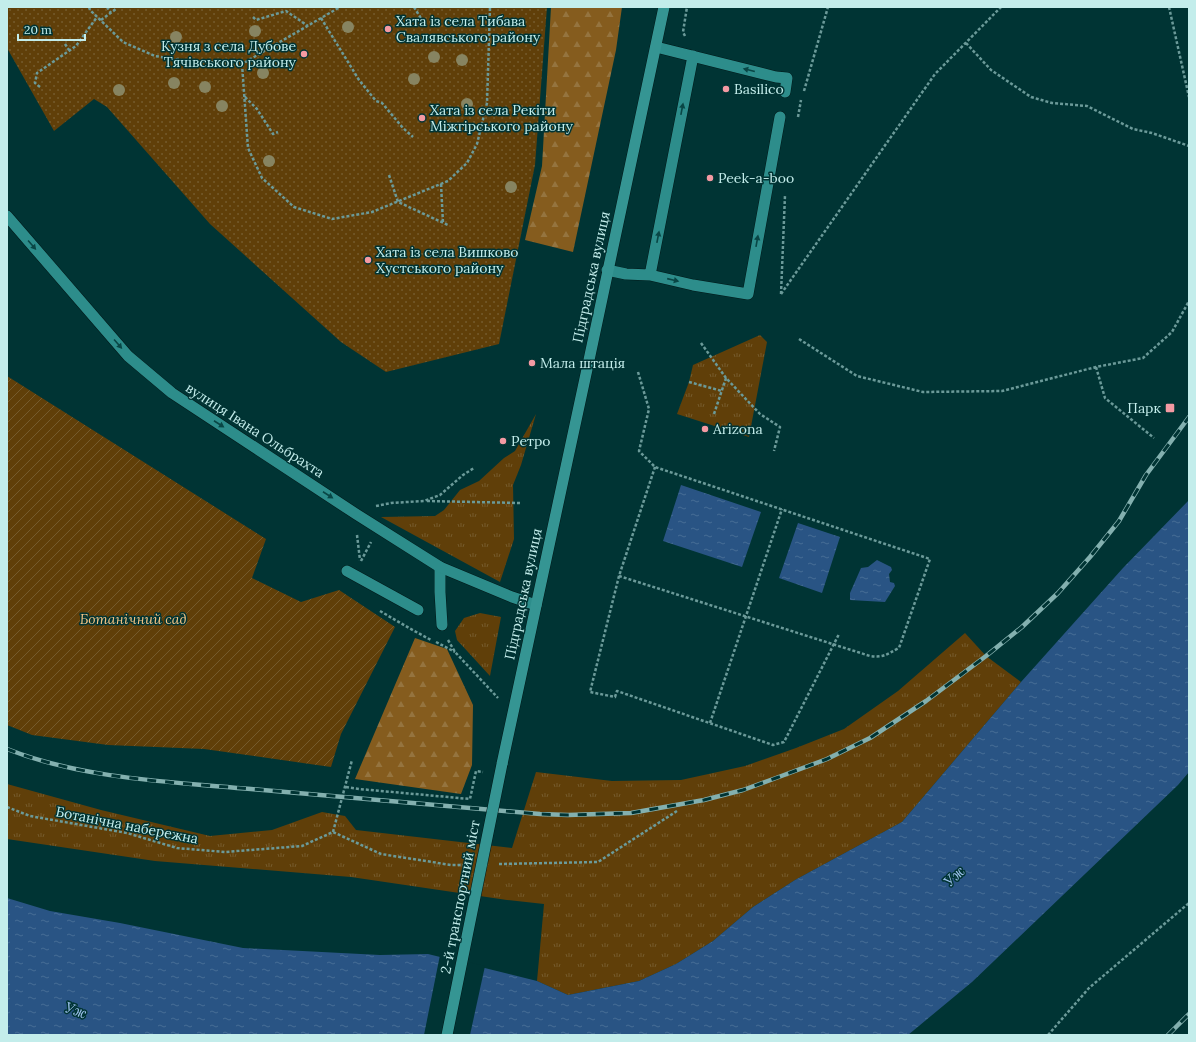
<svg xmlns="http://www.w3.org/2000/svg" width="1196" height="1042" viewBox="0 0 1196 1042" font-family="Lora,serif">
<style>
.grass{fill:url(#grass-tufts)}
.forest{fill:url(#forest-firs)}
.park{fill:url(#park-dots)}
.garden{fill:url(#garden-furrows)}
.water{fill:url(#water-ripples)}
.pier{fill:#003434}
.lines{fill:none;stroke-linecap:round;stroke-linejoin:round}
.service-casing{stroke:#001919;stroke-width:12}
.minor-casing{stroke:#001919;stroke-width:12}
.secondary-casing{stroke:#001919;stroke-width:12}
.path{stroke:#6b9a99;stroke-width:2.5;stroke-dasharray:3 2;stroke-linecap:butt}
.service{stroke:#2d8d8b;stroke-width:11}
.minor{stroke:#2d8d8b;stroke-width:11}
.secondary{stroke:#359593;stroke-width:11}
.rail-casing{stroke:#83b0af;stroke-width:4.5}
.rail{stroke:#003434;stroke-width:3;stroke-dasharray:9;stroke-linecap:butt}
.secondary-bridge-casing{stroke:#001919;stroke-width:12;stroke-linecap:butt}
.secondary-bridge{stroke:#359593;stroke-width:11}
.tree{fill:#878461}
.oneway{fill:#094645}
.poi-dot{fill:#f49aa3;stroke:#003434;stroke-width:1.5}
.labels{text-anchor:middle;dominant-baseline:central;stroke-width:3;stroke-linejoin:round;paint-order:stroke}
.poi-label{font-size:14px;fill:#c3edeb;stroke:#003434;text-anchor:start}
.street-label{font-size:14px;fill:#c3edeb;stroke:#003434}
.park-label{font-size:14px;font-style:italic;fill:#f6c585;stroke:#003434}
.water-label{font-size:15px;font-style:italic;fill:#9fc4f0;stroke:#003434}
</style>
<defs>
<pattern id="grass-tufts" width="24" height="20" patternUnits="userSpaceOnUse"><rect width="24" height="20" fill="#603f09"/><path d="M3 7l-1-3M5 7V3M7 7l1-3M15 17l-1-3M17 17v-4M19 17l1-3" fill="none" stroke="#755b2d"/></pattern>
<pattern id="forest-firs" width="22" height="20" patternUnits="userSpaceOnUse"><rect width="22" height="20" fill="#855c1e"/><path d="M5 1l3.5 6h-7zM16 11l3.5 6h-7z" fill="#95743f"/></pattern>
<pattern id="park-dots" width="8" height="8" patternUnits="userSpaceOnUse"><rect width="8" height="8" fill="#603f09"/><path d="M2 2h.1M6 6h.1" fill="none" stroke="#755b2d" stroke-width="1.8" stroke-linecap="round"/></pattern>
<pattern id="garden-furrows" width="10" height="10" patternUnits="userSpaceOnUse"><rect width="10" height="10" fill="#603f09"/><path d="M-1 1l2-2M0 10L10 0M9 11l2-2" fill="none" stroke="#755b2d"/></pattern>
<pattern id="water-ripples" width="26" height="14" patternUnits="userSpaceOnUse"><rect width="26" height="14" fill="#295484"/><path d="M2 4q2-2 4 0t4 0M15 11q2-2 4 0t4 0" fill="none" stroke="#466d96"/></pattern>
</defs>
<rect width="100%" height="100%" fill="#003434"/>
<path class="grass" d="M760,335L767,342L749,437L677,414L689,382L693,365Z
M536,414L521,465L513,485L514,539L500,582L381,517L435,516L444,510L460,490L479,481L504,458L515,451Z
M480,613L501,617L490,676L457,640L455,631L464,618Z
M965,633L986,656L1021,682L902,822L795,880L753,907L713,941L676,964L639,981L568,995L537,981L544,904L507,900L351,877L155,861L7,839V784L101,810L210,836L272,830L322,812L345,816L356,830L512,848L536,772L612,781L681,780L745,766L796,748L844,729L898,691Z"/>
<path class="forest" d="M551,7H622L616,50L573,252L525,240L542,166Z
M415,638L447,649L473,705L472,765L461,794L355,779Z"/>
<path class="park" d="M7,7H547L535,165L499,344L386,372L341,342L210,224L107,107L94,99L54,131L7,48Z"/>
<path class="garden" d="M7,376L266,539L252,578L301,602L339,590L395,627L341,734L331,767L204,749L108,745L32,735L7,725Z"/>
<path class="water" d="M681,485L761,512L742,567L663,541Z
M1189,500V772L1178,785L972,982L908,1035H7V898L50,911L120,923L243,948L380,955L428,954L537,981L568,995L639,981L676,964L713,941L753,907L795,880L902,822L1021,682L1123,568Z
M798,523L840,537L822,593L779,578Z
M877,560L891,567L892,570L889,574L890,582L894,583L895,586L885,602L850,600V593L861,568L868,567Z"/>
<path class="pier" d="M440,955L485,966L470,1035H424Z"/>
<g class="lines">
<defs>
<path id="service" d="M656,47L776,77L787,78L785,92
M607,270L626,274L650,275L693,285L748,294L780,117
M650,275L693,56
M440,567V592L442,625
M347,571L418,610"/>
<path id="minor" d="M7,216L128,356L172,393L356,514L440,567L512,597L536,605"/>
<path id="secondary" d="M502,764L589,360L664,7"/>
</defs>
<use href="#service" class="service-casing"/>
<use href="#minor" class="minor-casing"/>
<use href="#secondary" class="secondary-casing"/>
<path class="path" d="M89,7L90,10L123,42L155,56L187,61L242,64L340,7
M107,7L111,13
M414,7L422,20
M1169,7L1189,97
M253,17L256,20L286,11L308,26
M321,18L359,80L376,101L382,103L403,128L413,137
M101,20L116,9
M685,36L683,32L687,7
M966,43L991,70L1031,97L1052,103L1087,106L1133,129L1152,133L1189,146
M65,44L69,50
M242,64L248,148L262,178L294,207L332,219L372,212L448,181L467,163L477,144L487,103L490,7
M40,87L35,83L37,73L76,46L97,17
M804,91L828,7
M245,97L257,109L273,134L278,132
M798,117L801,100
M389,175L398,202L448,225
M441,184L443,223
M781,294L935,74L1001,7
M781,294L785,195
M799,339L857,376L923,392L1002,391L1096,367L1143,358L1172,332L1189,301
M701,343L726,378L760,414L780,427L774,451
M1096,367L1105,398L1154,438
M638,372L649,409L639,451L655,467L930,559L899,648C887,654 884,658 870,656L619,576L655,467
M689,382L722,391
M714,414L726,378
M427,501L520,503
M376,506L391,503L424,501L440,495L463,475L474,468
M357,535L360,560
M361,561L371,542
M619,576L590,692L615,697L617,691L773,745L784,742L839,634
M380,611L409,628L431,640
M448,640L455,652L498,698
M436,642L455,652
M710,723L782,509
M346,787L359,789L470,799L476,771L483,772
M7,807L30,816L127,833L177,848L225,852L302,846L333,832L381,854L451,865H466
M333,832L352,760
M499,864L598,862L677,811
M1048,1035L1089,988L1189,903"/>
<use href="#service" class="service"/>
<use href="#minor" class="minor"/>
<use href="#secondary" class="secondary"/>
<defs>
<path id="rail" d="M7,749C83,779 171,782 251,789C347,797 444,806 540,814L568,815L631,813L704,800L743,790L776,778L827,759L870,738L926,701L986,656L1022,627L1058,593L1090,557L1119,521L1146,475L1189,417
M1168,1035L1189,1014"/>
</defs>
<use href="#rail" class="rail-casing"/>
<use href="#rail" class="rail"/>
<defs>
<path id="secondary-bridge" d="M447,1035L502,764"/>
</defs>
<use href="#secondary-bridge" class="secondary-bridge-casing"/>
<use href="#secondary-bridge" class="secondary-bridge"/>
</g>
<g class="tree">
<circle cx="348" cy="27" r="6"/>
<circle cx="255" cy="31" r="6"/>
<circle cx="176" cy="37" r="6"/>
<circle cx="434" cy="57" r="6"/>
<circle cx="462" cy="60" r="6"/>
<circle cx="263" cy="73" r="6"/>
<circle cx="414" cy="79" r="6"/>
<circle cx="174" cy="83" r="6"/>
<circle cx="205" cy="87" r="6"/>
<circle cx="119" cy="90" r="6"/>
<circle cx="467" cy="104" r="6"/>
<circle cx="222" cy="106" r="6"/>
<circle cx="269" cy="161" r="6"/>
<circle cx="511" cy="187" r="6"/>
</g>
<defs><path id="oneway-solid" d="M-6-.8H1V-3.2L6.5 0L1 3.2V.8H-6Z"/></defs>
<g class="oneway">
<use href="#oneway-solid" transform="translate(749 70) rotate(-166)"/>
<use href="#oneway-solid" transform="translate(682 109) rotate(-79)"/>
<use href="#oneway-solid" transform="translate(658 237) rotate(-79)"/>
<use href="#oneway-solid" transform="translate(757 241) rotate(-80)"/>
<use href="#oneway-solid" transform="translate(32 245) rotate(49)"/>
<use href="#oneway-solid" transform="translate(673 280) rotate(13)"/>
<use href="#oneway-solid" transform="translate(118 344) rotate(49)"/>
<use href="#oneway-solid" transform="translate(219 424) rotate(33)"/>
<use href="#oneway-solid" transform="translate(328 495) rotate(33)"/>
</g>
<g class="poi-dot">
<circle cx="388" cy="29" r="4"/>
<circle cx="304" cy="54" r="4"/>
<circle cx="726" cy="89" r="4"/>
<circle cx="422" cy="118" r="4"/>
<circle cx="710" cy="178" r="4"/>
<circle cx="368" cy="260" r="4"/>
<circle cx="532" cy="363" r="4"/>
<rect x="1165" y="403" width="10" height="10" rx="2"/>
<circle cx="705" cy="429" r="4"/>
<circle cx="503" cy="441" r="4"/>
</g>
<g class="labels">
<g class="poi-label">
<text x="396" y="21">Хата із села Тибава<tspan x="396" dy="16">Свалявського району</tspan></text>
<text x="296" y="46" text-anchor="end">Кузня з села Дубове<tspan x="296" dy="16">Тячівського району</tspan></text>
<text x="734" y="89">Basilico</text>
<text x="430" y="110">Хата із села Рекіти<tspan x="430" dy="16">Міжгірського району</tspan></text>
<text x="718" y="178">Peek-a-boo</text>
<text x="376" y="252">Хата із села Вишково<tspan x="376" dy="16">Хустського району</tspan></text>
<text x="540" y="363">Мала штація</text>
<text x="1161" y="408" text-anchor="end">Парк</text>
<text x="713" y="429">Arizona</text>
<text x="511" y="441">Ретро</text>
</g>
<g class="street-label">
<text transform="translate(591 277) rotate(-78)">Підградська вулиця</text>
<text transform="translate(255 430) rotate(33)">вулиця Івана Ольбрахта</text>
<text transform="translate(523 594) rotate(-78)">Підградська вулиця</text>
<text transform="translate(127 825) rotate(11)">Ботанічна набережна</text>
<text transform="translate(460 897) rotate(-79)">2-й транспортний міст</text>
</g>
<g class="park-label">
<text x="133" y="619">Ботанічний сад</text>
</g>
<g class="water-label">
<text transform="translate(954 876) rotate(-43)">Уж</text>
<text transform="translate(76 1010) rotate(20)">Уж</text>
</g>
</g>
<rect width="1196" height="1042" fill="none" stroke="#c3edeb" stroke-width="16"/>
<path d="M18 34v6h67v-6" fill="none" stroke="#c3edeb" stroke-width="2"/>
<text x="24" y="34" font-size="12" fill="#c3edeb" stroke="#003434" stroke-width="3" paint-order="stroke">20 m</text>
</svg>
